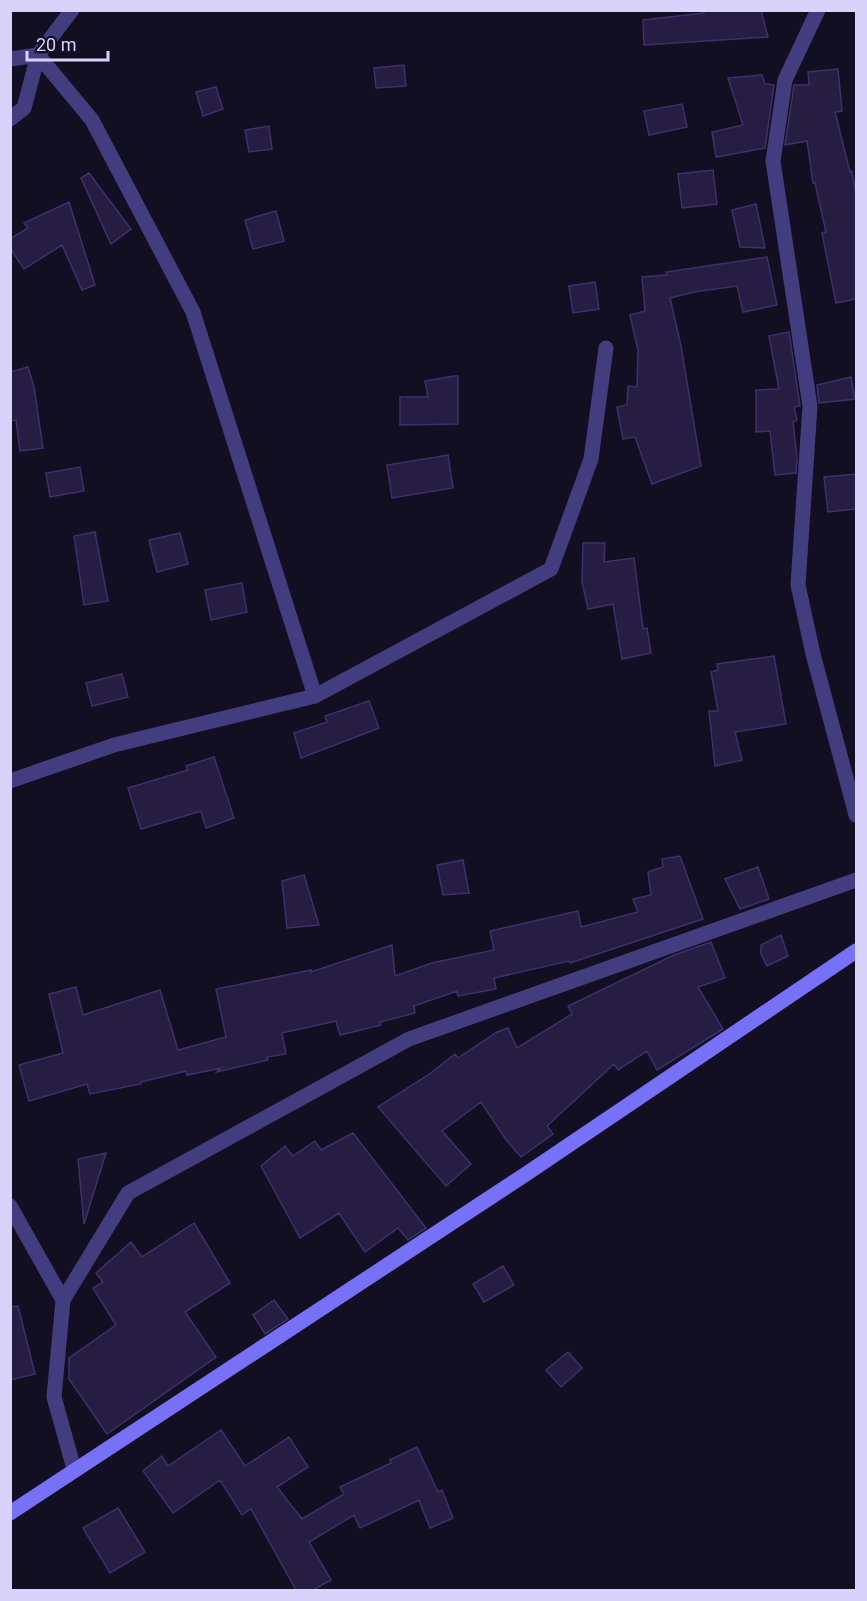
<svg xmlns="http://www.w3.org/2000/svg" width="867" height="1601" viewBox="0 0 867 1601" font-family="Roboto,sans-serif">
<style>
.building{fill:#251d42;stroke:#3e306c;stroke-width:1.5}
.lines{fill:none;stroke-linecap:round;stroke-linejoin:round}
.minor{stroke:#423d7e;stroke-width:15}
.secondary{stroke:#7870f6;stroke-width:15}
</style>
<rect width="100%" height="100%" fill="#130f22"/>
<path class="building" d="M704,10H761L768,37L644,45L643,20L704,13Z
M404,65L406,86L376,88L374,68Z
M838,69L842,111L835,112L850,172L852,171L856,195V299L836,303L822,233L826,232L815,183H813L807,141L785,145L794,85H809L808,72Z
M762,75L765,84L774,85L765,148L716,157L712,132L743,125L728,78Z
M216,87L223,109L203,116L196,92Z
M682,104L687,127L649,135L644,111Z
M269,126L272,149L249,152L245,130Z
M713,170L717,204L682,208L678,174Z
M89,173L131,229L111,244L81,178Z
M69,202L95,285L82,290L62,245L24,269L10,248V239L28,228L24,223Z
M756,204L765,248L740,247L732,210Z
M276,211L284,241L253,249L245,220Z
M767,257L777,305L743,312L737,286L694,292L670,298L681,346L701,466L652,484L635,437L623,439L617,407L627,405L628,386L637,387L638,350L630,315L645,311L642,277L667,275L666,272Z
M595,282L599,309L573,313L569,286Z
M789,332L800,406L794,407L797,420L793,422L797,458L796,473L775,475L770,431L756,432V390L779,389L769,336Z
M28,367L34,387L43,448L20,451L16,420L10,421V372Z
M454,376H458V424L400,425V397H428L425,381Z
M851,377L855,399L819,403L817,385Z
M448,455L453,488L392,498L387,465Z
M80,467L84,491L50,497L46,473Z
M856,474V509L828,512L824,477Z
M95,532L108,601L84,605L74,536Z
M180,533L188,564L157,572L149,540Z
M583,543H605L604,562L634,558L643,629L647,628L651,653L622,659L613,604L588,609L582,582Z
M242,583L247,612L211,620L205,590Z
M774,656L786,724L735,732L742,760L715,766L709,711H718L711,672L718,670L717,664Z
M122,674L128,697L92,706L86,683Z
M369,701L379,728L301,758L294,733L327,722L325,716Z
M214,757L234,818L206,828L201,811L141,829L128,788L188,770L186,766Z
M680,856L703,919L570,963L569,961L494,978L496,989L458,996L457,991L414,1006L415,1013L380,1022L381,1025L340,1035L336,1021L282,1033L286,1054L267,1057L268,1060L217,1072L221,1068L187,1075L186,1071L141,1082V1084L90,1094L87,1084L29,1101L19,1065L63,1053L49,994L76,987L83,1015L160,990L178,1050L226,1037L216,989L311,970V972L392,945L395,976L432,963L494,950L490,931L578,911L581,927L638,912L633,899L651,895L648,872L663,867L662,859Z
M463,860L469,893L443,895L437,865Z
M758,867L769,899L740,909L725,879Z
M304,875L319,925L287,928L282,881Z
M781,935L788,956L767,966L761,954V945Z
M711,942L725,978L698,987L723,1029L657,1070L647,1051L618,1070L614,1064L547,1126L553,1134L521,1157L507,1141L481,1102L442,1131L471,1164L446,1186L378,1107L428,1075L455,1054L458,1058L497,1032L508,1028L517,1048L572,1014L568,1006L674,955Z
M353,1133L426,1228L408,1240L398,1228L365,1252L339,1213L300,1238L261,1166L285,1146L293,1156L315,1141L321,1150Z
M106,1153L84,1224L78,1159Z
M194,1223L230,1283L185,1312L216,1357L107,1434L69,1379V1358L116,1325L93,1288L103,1282L96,1273L131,1242L142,1257Z
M503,1266L514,1285L484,1302L473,1284Z
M274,1300L288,1319L265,1334L253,1315Z
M18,1306L35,1374L10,1380V1307Z
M568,1352L582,1368L561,1387L546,1370Z
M221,1430L245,1466L289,1437L308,1467L277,1487L302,1519L344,1494L340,1487L391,1463L390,1460L417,1447L438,1492L442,1490L453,1518L430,1528L419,1500L360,1528L354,1515L309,1542L331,1580L313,1590H296L251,1509L242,1515L220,1480L173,1513L143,1471L162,1456L168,1466Z
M118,1508L145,1552L110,1573L83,1528Z"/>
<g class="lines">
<path class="minor" d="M818,10L785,80L773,161L810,406L798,585L813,654L856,815
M10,59L38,55L72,10
M10,119L24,108L38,55L92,120L193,312L315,696
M10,781L114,745L315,696L551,569L591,459L606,348
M10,1206L63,1300
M74,1469L54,1397L63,1300L128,1193L409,1039L856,880"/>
<path class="secondary" d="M10,1513L526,1174L856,951"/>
</g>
<rect width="867" height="1601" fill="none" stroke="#d9d3fc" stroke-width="24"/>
<path d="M27 51v9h81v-9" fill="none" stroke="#d9d3fc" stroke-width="3"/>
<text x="36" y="51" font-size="18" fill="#d9d3fc" stroke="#130f22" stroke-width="4.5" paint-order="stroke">20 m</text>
</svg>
